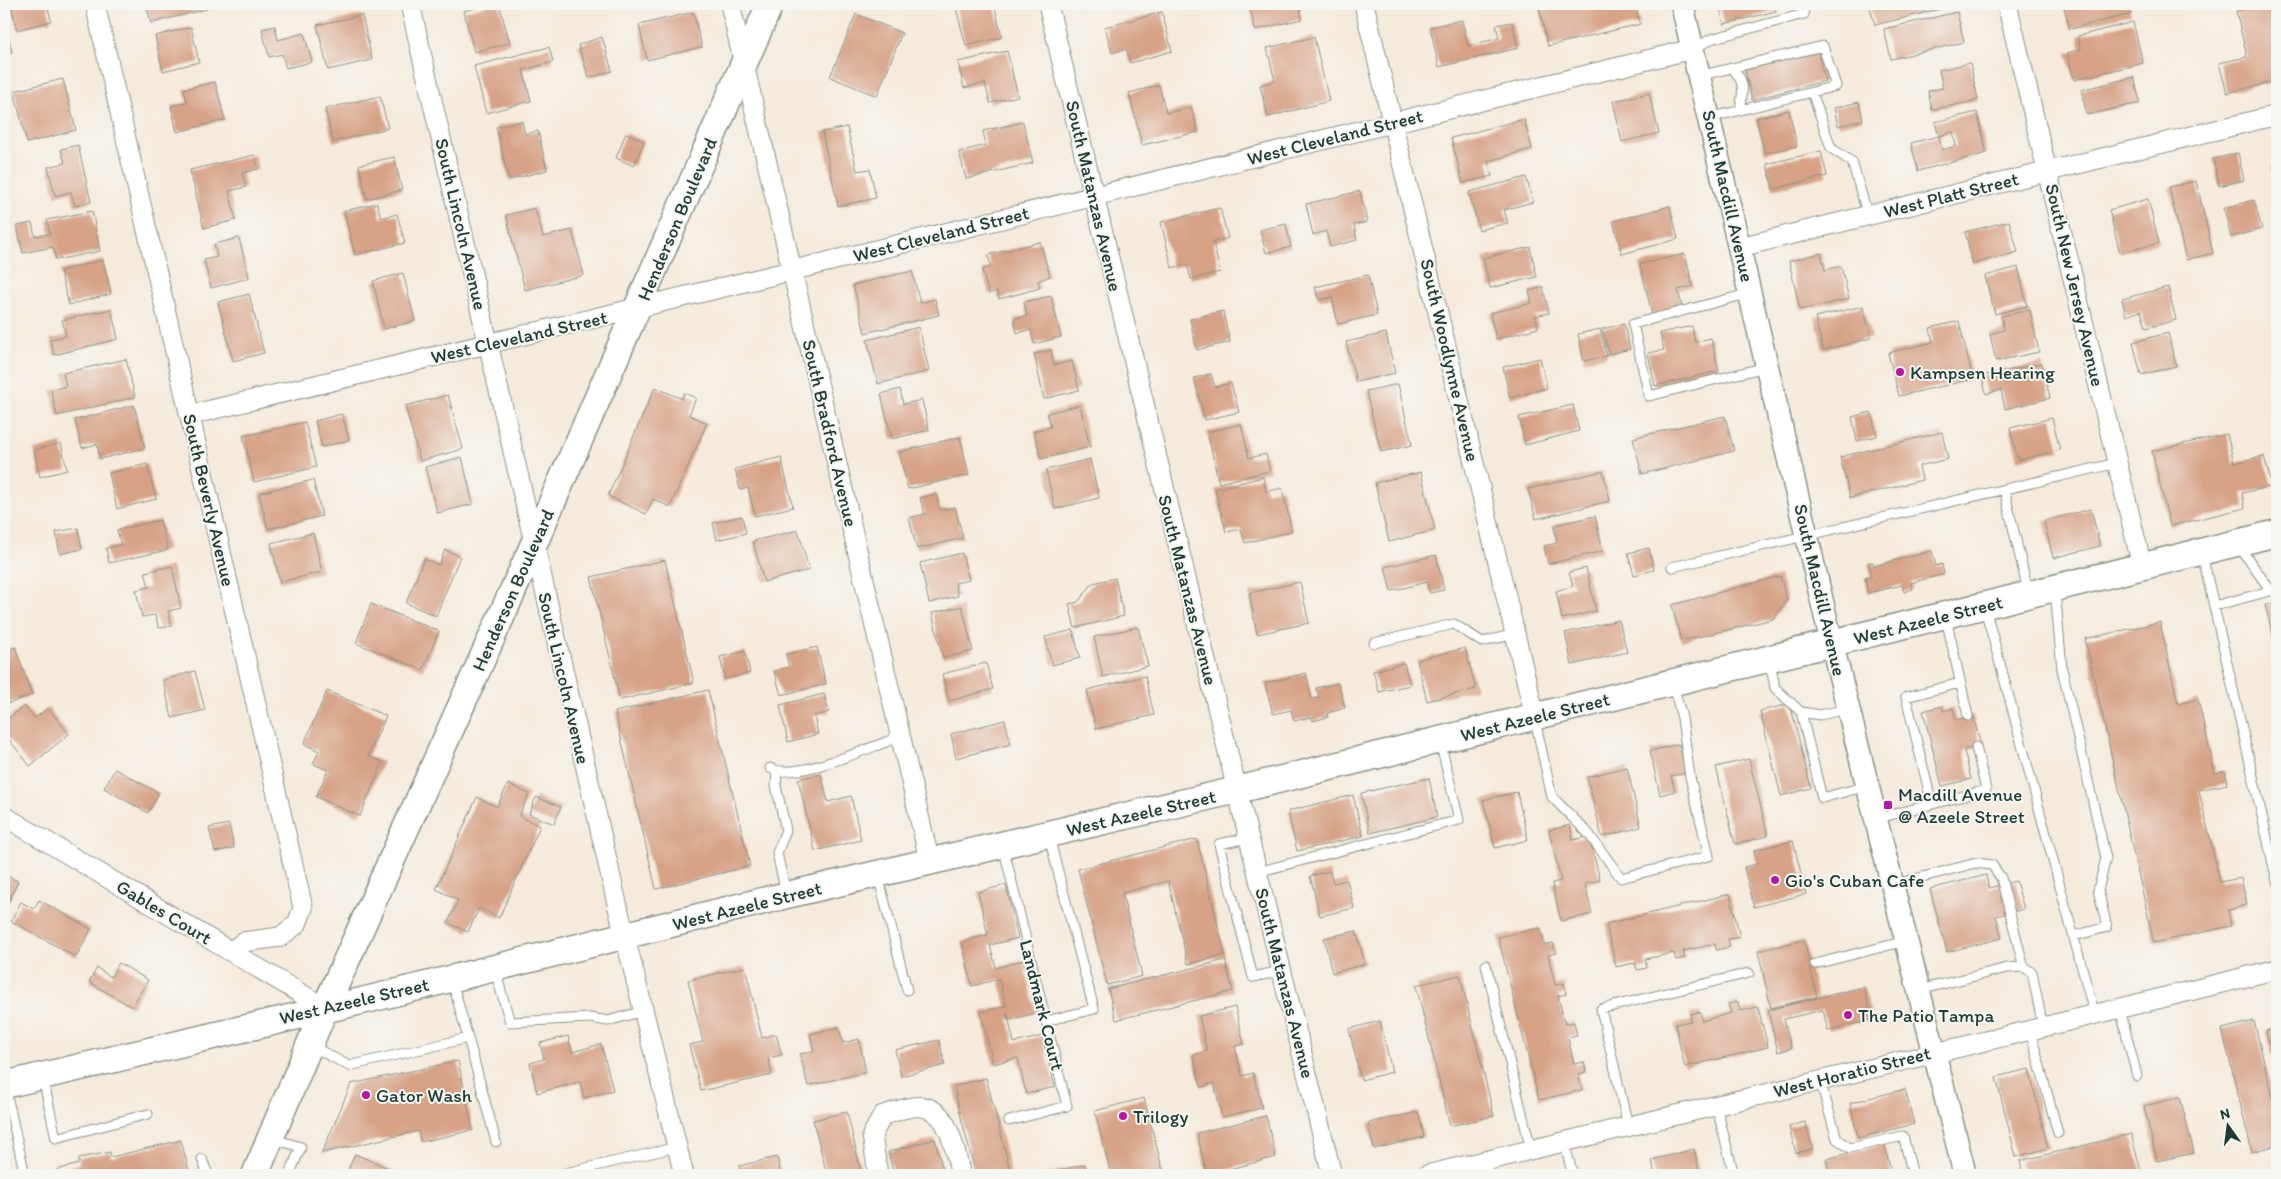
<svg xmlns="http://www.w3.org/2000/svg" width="2281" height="1179" viewBox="0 0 2281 1179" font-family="Itim,sans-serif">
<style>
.building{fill:#d7a286}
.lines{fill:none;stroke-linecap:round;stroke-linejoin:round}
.service-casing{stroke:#8a9488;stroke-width:11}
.minor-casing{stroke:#8a9488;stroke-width:21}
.tertiary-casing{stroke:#8a9488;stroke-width:25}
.secondary-casing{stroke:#8a9488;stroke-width:29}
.service{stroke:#fff;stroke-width:9}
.minor{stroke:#fff;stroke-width:19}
.tertiary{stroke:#fff;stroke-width:22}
.secondary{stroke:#fff;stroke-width:26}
.poi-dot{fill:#b5179e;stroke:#f6f6f2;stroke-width:2}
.labels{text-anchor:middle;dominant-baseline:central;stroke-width:4;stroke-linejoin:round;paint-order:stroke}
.street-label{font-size:19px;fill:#1f3d34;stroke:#f6f6f2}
.poi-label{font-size:19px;fill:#1f3d34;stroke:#f6f6f2;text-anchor:start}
</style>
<rect width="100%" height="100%" fill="#f6f6f2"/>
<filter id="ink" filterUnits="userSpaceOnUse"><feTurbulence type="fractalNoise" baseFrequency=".02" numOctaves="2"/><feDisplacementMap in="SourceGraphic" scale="10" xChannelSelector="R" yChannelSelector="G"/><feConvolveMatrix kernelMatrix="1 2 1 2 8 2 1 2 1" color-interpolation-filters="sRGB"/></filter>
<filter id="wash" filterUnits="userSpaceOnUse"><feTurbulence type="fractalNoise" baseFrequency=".0096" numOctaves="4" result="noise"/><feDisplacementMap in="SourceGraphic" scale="20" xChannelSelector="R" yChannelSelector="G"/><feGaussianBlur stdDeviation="1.12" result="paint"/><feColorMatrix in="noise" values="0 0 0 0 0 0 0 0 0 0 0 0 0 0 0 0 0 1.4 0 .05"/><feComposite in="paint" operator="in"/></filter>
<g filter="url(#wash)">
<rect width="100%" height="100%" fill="#f5eadb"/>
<g id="blocks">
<path class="building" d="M11,4H47L51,21L17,30Z
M146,4H205L207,9L151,23Z
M491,4H499L510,43L474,52L464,11Z
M955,4H994L1002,37L966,46Z
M1268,4H1299L1302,19L1255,30L1250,8Z
M1550,4H1635L1640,24L1548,46L1539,7Z
M1719,4H1774L1776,11L1724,24Z
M1869,4H1951L1952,6L1875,25Z
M2063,4H2129L2131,14L2070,29Z
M2266,4H2277V81L2227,93L2219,63L2247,57L2236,11Z
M693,12L702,47L647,60L639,25Z
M1162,12L1172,51L1130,63L1126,49L1112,53L1105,27Z
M1957,12L1964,42L1891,59L1884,29Z
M856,14L902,33L877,96L830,77Z
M362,15L372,60L328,70L317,25Z
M1462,20L1468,46L1499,38L1496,25L1512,22L1518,48L1439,67L1430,27Z
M2133,22L2143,63L2074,80L2067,53L2081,49L2078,36Z
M275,26L278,40L304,33L312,62L286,68L282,54L269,57L262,29Z
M191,27L199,62L163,71L155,36Z
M7,31L12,52L4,54V32Z
M602,37L612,71L589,78L578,45Z
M1314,37L1329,101L1268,117L1260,85L1275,81L1267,48Z
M549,47L553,62L523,70L531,101L486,113L474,66Z
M1007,51L1018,96L990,103L985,83L964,88L958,62Z
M1818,52L1825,81L1752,100L1745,70Z
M1970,63L1978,100L1932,110L1928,91L1943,88L1939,70Z
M2134,77L2140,103L2087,115L2081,90Z
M63,79L76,130L27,143L14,91Z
M215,82L225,120L177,132L171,106L187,102L184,89Z
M1159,85L1166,113L1191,107L1198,132L1142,145L1129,93Z
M1649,93L1659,133L1622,142L1613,101Z
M380,96L388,128L333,142L325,109Z
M1859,102L1863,120L1838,126L1834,108Z
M1789,110L1797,146L1765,153L1756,118Z
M1977,112L1987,153L1918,171L1911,143L1939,136L1942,150L1956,146L1953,132L1939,136L1935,122Z
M1524,119L1532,149L1488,161L1492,176L1463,183L1451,138Z
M522,121L525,134L538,131L547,170L509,180L496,127Z
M1023,122L1033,163L966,179L959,152L986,145L983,131Z
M847,127L857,171L870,169L876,198L838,206L822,132Z
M626,133L644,141L634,166L616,158Z
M78,145L91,202L75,206L71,192L55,196L48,167L65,163L61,149Z
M1821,151L1827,176L1773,189L1767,164Z
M2238,153L2244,180L2219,186L2213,159Z
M255,155L258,169L242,173L246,187L229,191L236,220L204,228L190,170Z
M394,157L402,190L367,199L359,165Z
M2277,165V179L2273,166Z
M1526,177L1533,202L1504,210L1508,223L1479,230L1469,192Z
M2196,181L2213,253L2186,260L2169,187Z
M1360,191L1367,222L1354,225L1357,240L1330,247L1326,231L1313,235L1306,204Z
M2148,199L2159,243L2120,253L2109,210Z
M2254,200L2262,229L2231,237L2224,208Z
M377,203L381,218L397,214L405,243L355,255L344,211Z
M1670,206L1678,239L1622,254L1613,221Z
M535,208L543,237L572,230L584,275L525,290L506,215Z
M1220,208L1228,238L1213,242L1220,272L1191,279L1187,264L1172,268L1161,222Z
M92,211L100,251L56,260L53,247L23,253L17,226L32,223L35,236L50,234L47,220Z
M2009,221L2018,252L1973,264L1965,232Z
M1286,224L1291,247L1266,253L1260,230Z
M239,238L249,278L211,288L204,260L217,257L214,244Z
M1040,242L1050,276L1038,281L1040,288L999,299L997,291L989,294L982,270L991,267L988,255Z
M1530,247L1537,277L1490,288L1483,258Z
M1821,253L1825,270L1841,266L1849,299L1800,310L1789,261Z
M1685,254L1693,286L1678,290L1682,307L1652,314L1640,264Z
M103,260L111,294L69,305L60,271Z
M2018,267L2027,306L1995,314L1985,276Z
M912,271L920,303L935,299L939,315L865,333L853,285Z
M403,273L415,321L384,329L373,281Z
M1368,275L1377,315L1338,324L1332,297L1319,300L1315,287Z
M1543,287L1549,313L1535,316L1538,328L1496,339L1490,313L1532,303L1529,291Z
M2168,287L2176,320L2146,328L2141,311L2126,316L2122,299Z
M249,294L264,353L233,361L218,302Z
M1051,296L1061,337L1034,344L1031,330L1017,333L1014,319L1027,316L1024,302Z
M1863,306L1871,338L1823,350L1815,317Z
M111,309L118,339L54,355L50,339L66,336L62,320Z
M2030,310L2039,352L1996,361L1990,334L2004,330L2001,316Z
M1223,311L1230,342L1197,350L1190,319Z
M1959,321L1973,379L1899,396L1888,353L1933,342L1930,328Z
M1624,324L1630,349L1609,354L1602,329Z
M1692,326L1695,342L1711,338L1719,371L1655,386L1648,353L1664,350L1660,333Z
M919,327L929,371L878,384L867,340Z
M1600,329L1607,356L1584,361L1578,334Z
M1386,333L1395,373L1356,382L1346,342Z
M2168,333L2176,366L2141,375L2133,342Z
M1051,350L1054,365L1072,361L1079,390L1044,399L1034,354Z
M1540,358L1547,388L1510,398L1503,367Z
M126,359L135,397L57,416L51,390L66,386L63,373Z
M2042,363L2050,398L2005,409L2001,390L1986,394L1982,376Z
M1211,374L1215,387L1231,383L1239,412L1205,420L1194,378Z
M1398,384L1412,445L1381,452L1366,391Z
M655,387L682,399L684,393L696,398L689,415L707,423L670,507L653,499L646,514L608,496Z
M900,389L903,404L922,400L929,430L892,439L881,394Z
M448,395L463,449L420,461L405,406Z
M134,405L145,448L100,459L97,444L82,448L75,420Z
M1080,405L1090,447L1041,459L1034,431L1051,427L1047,413Z
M1573,405L1579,431L1525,445L1519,417Z
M1871,412L1877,436L1857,441L1852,417Z
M342,414L349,440L322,447L315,421Z
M1725,416L1734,451L1642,474L1633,438Z
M2052,418L2060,450L2018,460L2010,428Z
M305,422L316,467L254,482L243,436Z
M1241,424L1249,458L1266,454L1270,471L1219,483L1207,432Z
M1942,432L1948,459L1919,466L1922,480L1850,498L1840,457Z
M2227,434L2234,463L2264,456L2272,486L2242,493L2245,508L2170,526L2152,451Z
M960,437L969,475L908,489L899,452Z
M61,443L67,470L40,477L34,450Z
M462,457L473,504L437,513L425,467Z
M781,457L793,507L755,516L748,488L740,490L735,469Z
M1090,459L1099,498L1055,509L1046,470Z
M147,464L156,499L117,509L109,473Z
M1603,471L1610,501L1536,519L1528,489Z
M1421,472L1435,530L1389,542L1375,483Z
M1263,477L1266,492L1282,488L1292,531L1245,543L1241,529L1226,532L1215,489Z
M313,480L322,516L268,529L259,493Z
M936,494L940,510L955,507L963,538L917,549L909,518L925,514L920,498Z
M2091,509L2100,546L2053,558L2044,521Z
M742,516L746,533L717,540L713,523Z
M1595,516L1603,551L1548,564L1544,546L1557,543L1554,525Z
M160,520L168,550L109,563L106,548L121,545L117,530Z
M78,528L82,549L60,554L56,532Z
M798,530L809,570L764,582L753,541Z
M313,533L322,572L280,582L271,543Z
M1649,548L1654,570L1634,575L1628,553Z
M445,550L460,556L436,616L406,603L424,559L439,565Z
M1932,551L1936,566L1942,564L1944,574L1911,583L1913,589L1904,592L1902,585L1868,593L1865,578L1871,577L1869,563L1873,562L1874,566Z
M962,553L969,580L955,583L958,596L929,603L920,563Z
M1436,555L1444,590L1430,593L1427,582L1391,591L1385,567Z
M665,560L694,683L620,700L591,577Z
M172,566L181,608L168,611L172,626L159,628L155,615L142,617L136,590L149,587L145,572Z
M1586,568L1596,611L1562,619L1556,591L1573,586L1569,572Z
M1780,576L1787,600L1773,619L1681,641L1672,605Z
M1115,578L1124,616L1075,628L1069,604L1078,602L1093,583Z
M1300,582L1309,623L1257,634L1249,593Z
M2277,602V651L2265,605Z
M371,604L439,631L423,670L356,643Z
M962,606L973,651L943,658L932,613Z
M1619,620L1627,652L1572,665L1565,633Z
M2160,622L2178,704L2198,699L2215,773L2225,771L2227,784L2199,790L2220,882L2241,878L2247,905L2228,910L2231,926L2154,943L2085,639Z
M1138,627L1148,666L1103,677L1094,637Z
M1073,630L1080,658L1052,665L1045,637Z
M15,647L32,695L4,705V651Z
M817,647L826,684L781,695L774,671L789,667L786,654Z
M1465,648L1476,689L1427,701L1417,660Z
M745,651L750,673L725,679L720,657Z
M986,663L993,689L949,701L942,674Z
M1404,663L1410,685L1379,692L1373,671Z
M195,671L205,710L172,718L163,680Z
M1306,673L1312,699L1319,697L1316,688L1338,683L1345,708L1327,713L1328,717L1313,721L1312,717L1294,721L1291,710L1273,714L1265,683Z
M1145,676L1154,715L1096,729L1087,690Z
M708,690L750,866L656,889L615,712Z
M327,691L386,716L368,756L383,762L360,816L316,797L328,770L313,764L319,751L304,744Z
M824,694L829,712L814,716L818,734L788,742L780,705Z
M1790,704L1811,788L1781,796L1760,711Z
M24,706L35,718L48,708L69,734L30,766L4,733V722Z
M1942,706L1943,711L1953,708L1956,720L1973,715L1981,746L1964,750L1971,779L1942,786L1923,711Z
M1005,720L1011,744L956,758L951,734Z
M1679,744L1686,773L1671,776L1675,791L1660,795L1650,751Z
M1749,759L1768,836L1735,844L1716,767Z
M1627,767L1641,827L1602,837L1587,777Z
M115,769L159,793L148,813L104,788Z
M821,774L828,802L851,796L861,840L815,851L798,779Z
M1429,778L1437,817L1370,833L1361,793Z
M508,784L529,794L519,816L540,826L499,918L479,908L468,932L448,923L458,900L436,889L477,797L497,807Z
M1517,792L1528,840L1495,848L1483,800Z
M1353,795L1363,836L1297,851L1288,811Z
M536,797L561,807L554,824L529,814Z
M229,824L234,848L215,852L209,828Z
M1570,825L1573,840L1589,836L1600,880L1585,884L1592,914L1561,921L1552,883L1561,881L1549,830Z
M1197,839L1225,955L1188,964L1168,881L1122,893L1142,976L1107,985L1078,869Z
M1793,841L1806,894L1754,907L1744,867L1757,864L1754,850Z
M1330,871L1333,883L1347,880L1354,908L1320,916L1310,876Z
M4,875L18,881L4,912Z
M1986,875L1989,888L2016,881L2024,909L1996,916L2002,938L1947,952L1930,889Z
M1006,885L1018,938L990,945L996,968L1023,960L1036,1013L1009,1020L1007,1013L1014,1043L1042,1036L1055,1087L1026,1094L1018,1058L993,1064L981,1012L1006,1006L999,979L972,986L962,942L988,935L978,892Z
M1730,894L1740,937L1728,939L1730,947L1716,950L1715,944L1683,951L1685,958L1676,960L1674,953L1645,959L1647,968L1637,970L1635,963L1616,967L1606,924Z
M39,900L91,929L76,957L11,921L21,902L34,909Z
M1540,928L1545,945L1553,943L1556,953L1548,955L1555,985L1564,983L1566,994L1558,996L1565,1024L1574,1022L1577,1036L1568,1038L1574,1064L1584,1062L1586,1072L1578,1074L1582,1090L1539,1100L1498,937Z
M1356,931L1365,964L1332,973L1324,938Z
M1804,940L1817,997L1771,1008L1758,951Z
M1225,960L1233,991L1116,1020L1108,989Z
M119,963L148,980L132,1007L89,982L97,968L111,977Z
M745,967L762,1038L776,1034L782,1055L768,1058L772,1075L701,1091L689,1045L703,1042L688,980Z
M1460,975L1494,1116L1450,1126L1416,985Z
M1864,987L1872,1020L1828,1030L1823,1010L1784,1019L1791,1048L1778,1052L1768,1010Z
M1738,1002L1740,1011L1758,1007L1768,1047L1685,1067L1675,1024L1691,1021L1690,1014L1700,1012L1702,1021L1731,1013L1728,1004Z
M1235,1007L1244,1044L1235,1046L1242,1076L1253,1073L1262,1108L1222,1117L1214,1083L1201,1087L1193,1055L1207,1051L1199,1016Z
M1380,1021L1392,1072L1361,1080L1349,1029Z
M2254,1021L2277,1114V1145L2252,1152L2222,1029Z
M839,1027L843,1043L859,1039L866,1072L808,1086L800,1054L814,1051L810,1034Z
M2277,1028V1072L2266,1031Z
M568,1036L572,1052L601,1044L613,1090L584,1098L580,1082L537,1093L530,1063L544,1059L540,1043Z
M939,1040L945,1065L901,1076L895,1050Z
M458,1061L473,1130L421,1142L418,1131L322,1153L351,1084Z
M2029,1069L2048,1148L2016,1157L1996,1077Z
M986,1078L1002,1138L1011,1175H976L960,1113L954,1086Z
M1905,1089L1914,1124L1858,1138L1850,1103Z
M2180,1097L2194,1153L2157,1161L2144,1106Z
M1144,1098L1164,1175H1111L1095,1111Z
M847,1112L862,1175H827L813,1120Z
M1418,1112L1424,1137L1374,1149L1368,1123Z
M1266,1116L1276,1157L1207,1175L1197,1133Z
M1805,1122L1813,1149L1796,1153L1789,1127Z
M2131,1134L2142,1175H2023L2020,1161Z
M935,1139L944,1175H894L888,1152Z
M181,1140L190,1175H57L56,1170L79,1164V1158L110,1152L111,1157Z
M1884,1144L1892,1175H1830L1826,1159Z
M1694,1149L1700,1175H1655L1652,1160Z
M355,1154L395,1171L393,1175H346Z
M777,1157L781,1175H741L739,1166Z
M1085,1164L1088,1175H1041Z"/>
</g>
</g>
<g filter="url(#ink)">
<use href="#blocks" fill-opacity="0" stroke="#8a9488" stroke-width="1"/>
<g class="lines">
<defs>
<path id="service" d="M1693,49L1711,39L1804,14L1802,4
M1732,68C1746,82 1743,92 1740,110
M1699,76L1823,46L1836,86L1709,118
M1812,92L1831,148L1852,162L1868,216
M1751,293L1633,324L1649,396L1766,367
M2004,489L2028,591
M2238,545L2271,591
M2202,554L2277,881
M1672,567L2117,463
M2055,590L2062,669L2106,858L2098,890L2107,927L2074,936
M2214,606L2277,589
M1985,608L2095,1016
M1946,618L1968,716
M1374,643L1454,624L1482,642L1515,634
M1770,662L1775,688L1801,712L1820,715L1847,709
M1801,712L1822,798L1867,786
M1535,720L1552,797L1588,833L1621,878L1709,856L1690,777L1682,718L1673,684
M770,768C795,782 872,746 900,737
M777,772L776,786L786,830L777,853L786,893
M1932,804L1906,697L1960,683
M1875,819L1986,790L1976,747
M1248,838L1219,844L1253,977L1281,971
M1003,846L1067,1106L1009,1121
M1257,872L1459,820L1440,741
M878,875L907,990
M1892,885L1976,863L1992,865L2001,878L2024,968
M1815,964L1906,941
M1486,965L1531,1150
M495,970L510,1022L590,1018L608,1021L643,1011
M452,981L468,1038
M1919,990L2007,968L2023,967L2032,972L2043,1027
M2120,1009L2137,1076
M1046,1021L1094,1009L1049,837
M2030,1030L2058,1133
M312,1046L349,1066L468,1038L496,1142
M43,1078L56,1138L148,1114
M1820,1080L1837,1139L1850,1148L1903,1136L1913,1175
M5,1087L25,1175
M1716,1105L1734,1175
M1628,1126L1601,1009L1749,973
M273,1139L301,1147L289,1175
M1564,1142L1573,1175
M202,1159L208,1175
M557,1175L677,1147"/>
<path id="minor" d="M95,4L303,908L297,924L280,937L243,942L231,952
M410,4L619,912L684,1175
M730,4L930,863
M1048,4L1237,790L1332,1175
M1364,4L1535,717
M2007,4L2142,566
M1740,247L2277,115
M190,415L766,277L1692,49
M4,816L325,1008
M878,1175L872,1135L883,1115C892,1113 903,1108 913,1107C950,1102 954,1150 961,1175
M1427,1175C1710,1106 1995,1041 2277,969"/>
<path id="tertiary" d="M1682,4L1832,644L1965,1175"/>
<path id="secondary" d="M4,1085L370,999L787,895L1237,790L2277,533
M255,1175L325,1008L533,546L770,4"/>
</defs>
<use href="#service" class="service-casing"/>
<use href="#minor" class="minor-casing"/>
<use href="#tertiary" class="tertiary-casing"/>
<use href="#secondary" class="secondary-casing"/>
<use href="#service" class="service"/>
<use href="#minor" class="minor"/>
<use href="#tertiary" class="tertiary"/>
<use href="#secondary" class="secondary"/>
</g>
</g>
<g class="poi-dot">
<circle cx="1900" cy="372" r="5"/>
<rect x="1883" y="800" width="10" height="10" rx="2.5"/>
<circle cx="1775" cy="880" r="5"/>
<circle cx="1848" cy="1015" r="5"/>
<circle cx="366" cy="1095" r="5"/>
<circle cx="1123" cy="1116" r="5"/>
</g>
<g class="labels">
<g class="street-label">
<text transform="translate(1335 137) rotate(-14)">West Cleveland Street</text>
<text transform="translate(1951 195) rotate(-14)">West Platt Street</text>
<text transform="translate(1094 196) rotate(77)">South Matanzas Avenue</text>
<text transform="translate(1728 196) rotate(77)">South Macdill Avenue</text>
<text transform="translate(677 219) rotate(-67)">Henderson Boulevard</text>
<text transform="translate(461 224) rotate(77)">South Lincoln Avenue</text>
<text transform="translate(941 234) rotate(-14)">West Cleveland Street</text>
<text transform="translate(2075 285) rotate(77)">South New Jersey Avenue</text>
<text transform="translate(519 337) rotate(-13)">West Cleveland Street</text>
<text transform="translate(1450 360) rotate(77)">South Woodlynne Avenue</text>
<text transform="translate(830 433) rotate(77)">South Bradford Avenue</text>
<text transform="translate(209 500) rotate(77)">South Beverly Avenue</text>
<text transform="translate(513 590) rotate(-66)">Henderson Boulevard</text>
<text transform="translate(1188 590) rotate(76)">South Matanzas Avenue</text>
<text transform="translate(1820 590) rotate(77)">South Macdill Avenue</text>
<text transform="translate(1928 620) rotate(-14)">West Azeele Street</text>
<text transform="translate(564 678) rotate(77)">South Lincoln Avenue</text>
<text transform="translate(1535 717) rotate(-14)">West Azeele Street</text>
<text transform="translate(1141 813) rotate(-13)">West Azeele Street</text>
<text transform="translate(747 906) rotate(-14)">West Azeele Street</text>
<text transform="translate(164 912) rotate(31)">Gables Court</text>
<text transform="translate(1285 983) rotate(76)">South Matanzas Avenue</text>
<text transform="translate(354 1001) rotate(-13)">West Azeele Street</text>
<text transform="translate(1042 1005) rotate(76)">Landmark Court</text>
<text transform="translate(1852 1072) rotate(-14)">West Horatio Street</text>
</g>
<g class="poi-label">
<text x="1910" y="372">Kampsen Hearing</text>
<text x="1898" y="794">Macdill Avenue<tspan x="1898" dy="22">@ Azeele Street</tspan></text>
<text x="1785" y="880">Gio's Cuban Cafe</text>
<text x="1858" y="1015">The Patio Tampa</text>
<text x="376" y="1095">Gator Wash</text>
<text x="1133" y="1116">Trilogy</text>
</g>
</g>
<rect width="2281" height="1179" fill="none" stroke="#f6f6f2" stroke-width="20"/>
<g transform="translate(2228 1126) rotate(346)" stroke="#f6f6f2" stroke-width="4" paint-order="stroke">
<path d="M0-4L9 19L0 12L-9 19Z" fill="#1f3d34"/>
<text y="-8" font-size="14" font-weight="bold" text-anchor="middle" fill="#1f3d34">N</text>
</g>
</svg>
